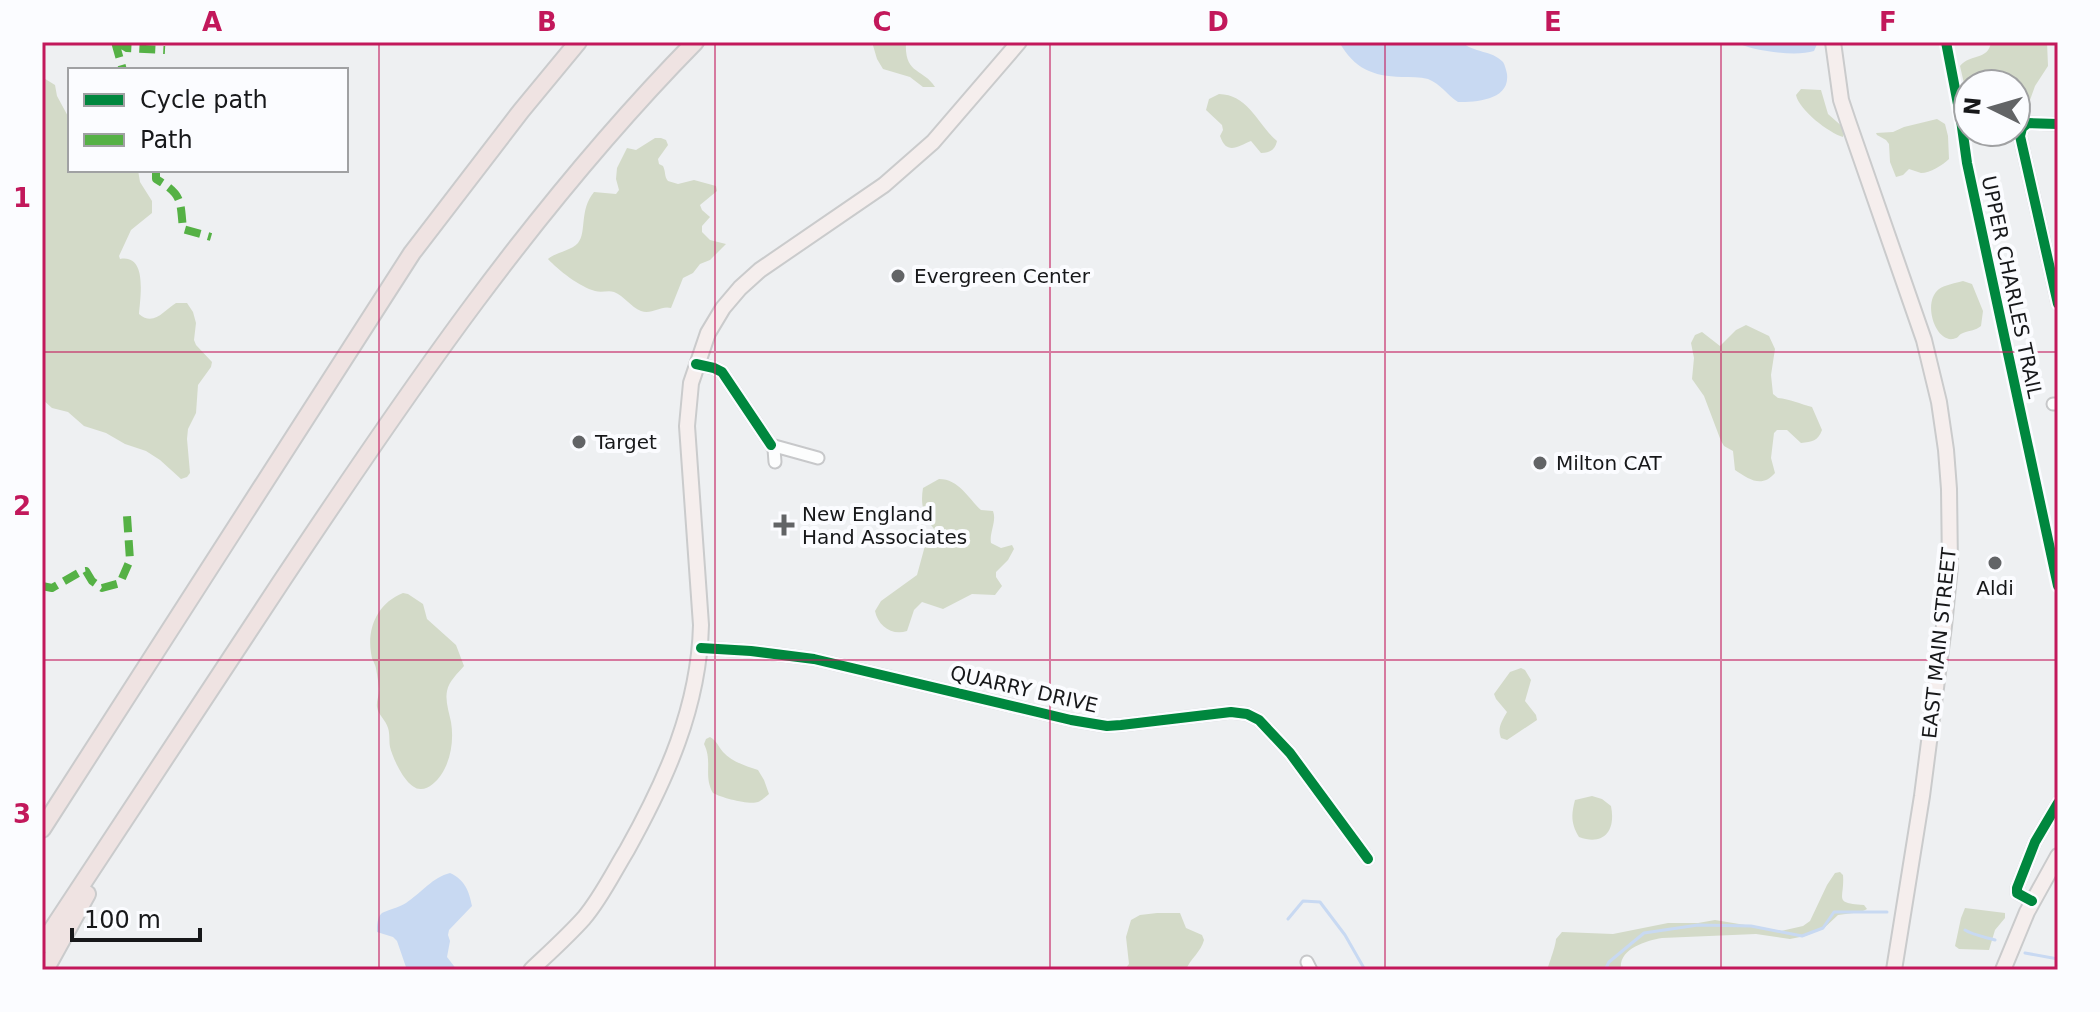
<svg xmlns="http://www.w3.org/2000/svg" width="2100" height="1012" viewBox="0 0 2100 1012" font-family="'DejaVu Sans',sans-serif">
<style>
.green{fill:#d3dac8}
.water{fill:#c8d9f2}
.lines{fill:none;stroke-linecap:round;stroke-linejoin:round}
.stream{stroke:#c8d9f2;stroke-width:3}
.minor-casing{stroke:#c7c8ca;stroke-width:15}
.major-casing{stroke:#cacbcc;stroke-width:18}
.highway-casing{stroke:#cacbcc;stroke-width:20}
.minor{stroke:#fcfdfd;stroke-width:11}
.major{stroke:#f5eeed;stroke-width:14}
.highway{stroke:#efe3e2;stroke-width:16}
.quiet{stroke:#55b145;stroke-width:8;stroke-dasharray:16 8;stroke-linecap:butt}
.cycleway-casing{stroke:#fbfcff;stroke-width:15}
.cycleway{stroke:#00873e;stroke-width:10}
.grid{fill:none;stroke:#c2185b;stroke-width:2;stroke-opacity:0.55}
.poi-dot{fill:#626466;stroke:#fbfcff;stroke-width:3}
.labels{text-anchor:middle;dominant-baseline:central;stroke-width:8;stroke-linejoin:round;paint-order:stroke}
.poi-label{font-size:20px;fill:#17181a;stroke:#fbfcff;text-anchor:start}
.street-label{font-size:20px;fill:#17181a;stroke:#fbfcff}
.neatline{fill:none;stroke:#c2185b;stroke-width:3}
.grid-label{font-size:26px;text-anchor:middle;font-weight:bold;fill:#c2185b}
</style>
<rect width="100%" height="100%" fill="#eef0f2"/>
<path class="green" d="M872,42H906C904,75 923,68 935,87H923L910,77L883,69L877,59Z
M1991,42H2047L2048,66L2035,86L2030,100L2016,106V84H1968V101L1960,66C1971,53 1988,61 1991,42Z
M42,77L55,85L57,96L70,120V170H138L140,182L152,201V213L131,230L119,256L120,259C148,254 140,298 139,314C154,327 164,310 176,303H187L193,312L196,323L194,340L196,345L212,362L211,367L198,385L196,413L188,429L187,439L190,473L187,477L181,479L160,460L146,451L125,444L106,433L84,426L68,412L52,408L42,399Z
M1801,89L1821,90L1828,114L1845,129L1843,137C1829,133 1799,110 1796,95Z
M1219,94C1249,95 1257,124 1277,141C1275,150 1270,153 1261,153L1251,141C1238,146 1227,156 1220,136L1223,130L1222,125L1206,110L1209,99Z
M1937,119L1945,124L1948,136L1949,159C1943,165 1930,173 1921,173C1917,172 1913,170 1909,169L1903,175L1896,177L1890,162L1889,144L1886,140L1877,135L1876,133L1893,132L1904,127Z
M655,138H661L666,140L668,145L658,159L659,164L663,166C666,172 664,176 668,181L678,184L694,180L716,186L717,191L700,205L702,210L710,217L702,226V232L710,240L726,244L710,260L700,264L693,273L683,278L671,308C661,305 652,315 641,311C631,307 624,296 614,292C608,290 602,293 595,291C580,287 558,270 548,259C556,252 571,251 578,243C587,232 579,210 594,192L616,194L619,190L616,179L617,168L627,148L636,150Z
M1963,281L1972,284L1983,311L1981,326C1975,331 1971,330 1963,333C1956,336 1961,337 1953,339C1935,342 1922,302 1939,289C1945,285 1956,283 1963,281Z
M1746,325L1769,336L1775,349L1771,375L1773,394L1778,398C1790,399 1800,404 1812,407L1822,430C1818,441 1812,442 1801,443L1787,430H1777L1774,433L1771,458L1775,473C1762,488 1750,480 1735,470L1733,451L1724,446L1721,441L1704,396L1692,379L1694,358L1691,343L1695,335L1702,332L1720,346L1736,330Z
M939,479C959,479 968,498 981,510L993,511C997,521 989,533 991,543L1001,548L1012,545L1014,549L1008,560L996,572V577L1002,586L995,595L972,594L943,609L922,602L914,610L907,631C892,636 878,626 875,611L881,601L917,575L926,542L934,533V529C924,516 920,506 923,488Z
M403,593L408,594L423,604L427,619L456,645L464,666C458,673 449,681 447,691C445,701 449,712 451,722C454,740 451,760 441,775C437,781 429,789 421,789C407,790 393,759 390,747C389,741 390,734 388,728C386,720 378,715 377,707C376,701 380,694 379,688C379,686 376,666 375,665C371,654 373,664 371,653C367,627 378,603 403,593Z
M1521,668L1525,670L1531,680L1525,701L1536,715L1537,720L1507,740L1501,738C1497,728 1502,721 1507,712L1496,699L1494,694L1510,672Z
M710,737C717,741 718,746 723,752C732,762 746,766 758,770L764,780L769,794C768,795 761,801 758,802C749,805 722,798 713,793C703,776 713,762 704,744L706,739Z
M1592,796L1602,799L1611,806C1616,831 1604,846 1579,837C1571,824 1571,815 1575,800Z
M1840,872L1843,875C1845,899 1832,903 1864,905L1867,909L1861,912L1838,915L1823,929L1805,936L1790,939L1756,934L1662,938C1645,941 1618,949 1621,970H1547C1549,964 1556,945 1556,939L1562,932L1613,934L1668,923H1698L1715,920L1781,931L1803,926L1810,921L1827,885L1835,873Z
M1965,908L2005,913V918L1995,930L1989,950L1959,949L1955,946L1961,918Z
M1157,913H1180L1186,928L1202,935L1204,940C1201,952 1190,959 1186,970H1124L1129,964L1126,937L1131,920L1140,915Z"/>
<path class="water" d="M1339,42H1462C1473,53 1492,50 1503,62C1505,65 1506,70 1507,74C1510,100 1477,102 1458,102C1447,95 1441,84 1428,79C1420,77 1410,77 1402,77C1372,76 1355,69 1339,42Z
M1735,42H1818L1814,51C1796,57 1752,51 1735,42Z
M450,873C465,880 469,891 472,906L449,930L448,935L450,941L447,957L457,970H407L397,941L393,937L377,932C377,926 377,917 382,913C385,911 400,907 406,903C421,893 433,877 450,873Z"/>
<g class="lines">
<path class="stream" d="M1288,919L1303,901L1320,902L1345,935L1365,970
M1965,930C1973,935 1985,937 1995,940
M2025,953L2058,959
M1605,970L1609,962L1644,933L1698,925L1751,926L1802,936L1823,928L1834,912H1887"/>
<defs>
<path id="minor" d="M2058,124L2028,123L2022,128L2020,136L2058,304
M696,364L714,368L722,372L771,445
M2053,404H2058
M775,462L774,449L771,445L818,458
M701,648L751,651L814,659L1071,720L1107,726L1121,725L1231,712L1247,714L1259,720L1290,753L1368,859
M2032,901L2017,893V888L2035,842L2058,803
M1307,962L1311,970"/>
<path id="major" d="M1833,42L1841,100L1848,121L1924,340L1939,402L1946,450L1949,489L1950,566L1944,626L1922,796L1894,970
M531,970C549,953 568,936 584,918C601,898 613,873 627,850C666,780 699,707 701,625L687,426L691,383L708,333L723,308L740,288L760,270L884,185L933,142L1019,42
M2003,970L2027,912L2058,856"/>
<path id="highway" d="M42,829L412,253L521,111L578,42
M42,945C122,824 202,703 281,582C408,391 534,206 695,42
M45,970L87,894"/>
</defs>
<use href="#minor" class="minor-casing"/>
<use href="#major" class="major-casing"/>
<use href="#highway" class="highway-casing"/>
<use href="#minor" class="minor"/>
<use href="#major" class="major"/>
<use href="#highway" class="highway"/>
<path class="quiet" d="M115,42L123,70
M117,42L127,48L165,50
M156,170V179C183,195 180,200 183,229L211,237
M42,586L52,588L80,572L86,571L92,581L102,588L120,583L130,560L127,516"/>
<defs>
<path id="cycleway" d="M1946,42L1961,120L1967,163L2058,586
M2058,124L2028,123L2022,128L2020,136L2058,304
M696,364L714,368L722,372L771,445
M701,648L751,651L814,659L1071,720L1107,726L1121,725L1231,712L1247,714L1259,720L1290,753L1368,859
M2032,901L2017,893V888L2035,842L2058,803"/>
</defs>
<use href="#cycleway" class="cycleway-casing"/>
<use href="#cycleway" class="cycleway"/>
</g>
<path class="grid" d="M379,42V970M715,42V970M1050,42V970M1385,42V970M1721,42V970M42,352H2058M42,660H2058"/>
<g class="poi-dot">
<circle cx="898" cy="276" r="8"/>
<circle cx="579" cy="442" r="8"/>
<circle cx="1540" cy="463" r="8"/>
<path d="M780 513h8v8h8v8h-8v8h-8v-8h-8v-8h8z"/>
<circle cx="1995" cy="563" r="8"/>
</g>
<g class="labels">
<g class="poi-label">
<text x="914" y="276">Evergreen Center</text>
<text x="595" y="442">Target</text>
<text x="1556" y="463">Milton CAT</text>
<text x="802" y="514">New England<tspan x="802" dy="23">Hand Associates</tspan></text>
<text x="1995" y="588" text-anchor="middle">Aldi</text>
</g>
<g class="street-label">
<text transform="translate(2012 287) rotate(78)">UPPER CHARLES TRAIL</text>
<text transform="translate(1939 643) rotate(-84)">EAST MAIN STREET</text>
<text transform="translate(1024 689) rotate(13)">QUARRY DRIVE</text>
</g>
</g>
<rect width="2100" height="1012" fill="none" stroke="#fbfcff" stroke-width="88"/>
<rect x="68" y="68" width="280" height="104" fill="#fbfcff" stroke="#a0a1a3" stroke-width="2"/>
<rect x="84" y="94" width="40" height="12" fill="#00873e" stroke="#a0a1a3" stroke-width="2"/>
<text x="140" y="108" font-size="24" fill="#17181a">Cycle path</text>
<rect x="84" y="134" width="40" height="12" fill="#55b145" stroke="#a0a1a3" stroke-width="2"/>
<text x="140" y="148" font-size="24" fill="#17181a">Path</text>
<g transform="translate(1992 108) rotate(275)"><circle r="38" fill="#fbfcff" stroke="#a0a1a3" stroke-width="2"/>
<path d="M0-6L14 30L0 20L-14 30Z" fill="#626466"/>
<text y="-12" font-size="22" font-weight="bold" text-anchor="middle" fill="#17181a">N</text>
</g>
<path d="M72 928v12h128v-12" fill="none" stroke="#17181a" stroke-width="4"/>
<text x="84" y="928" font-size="24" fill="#17181a" stroke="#fbfcff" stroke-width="6" paint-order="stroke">100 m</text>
<rect x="44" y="44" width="2012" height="924" class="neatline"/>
<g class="grid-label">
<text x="212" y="31">A</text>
<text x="547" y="31">B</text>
<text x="882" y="31">C</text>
<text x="1218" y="31">D</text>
<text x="1553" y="31">E</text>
<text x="1888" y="31">F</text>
<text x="22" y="207">1</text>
<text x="22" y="515">2</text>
<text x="22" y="823">3</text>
</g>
</svg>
